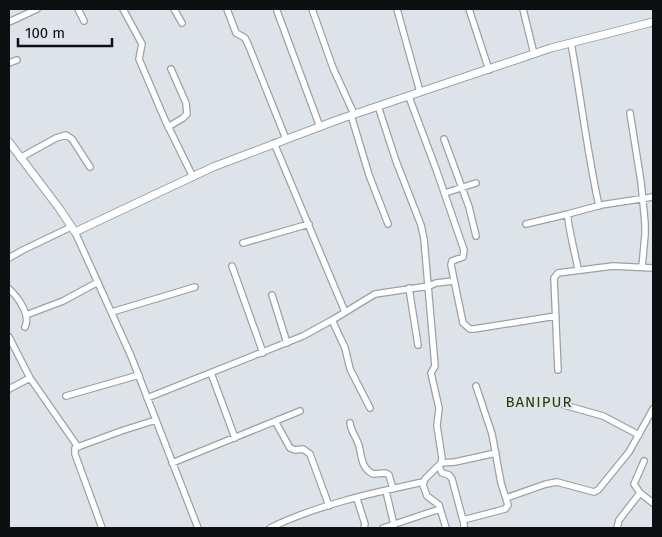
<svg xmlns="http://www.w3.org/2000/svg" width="662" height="537" viewBox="0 0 662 537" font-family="'Fira Sans',sans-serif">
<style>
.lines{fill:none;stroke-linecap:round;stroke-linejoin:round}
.minor-casing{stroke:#9ba1a7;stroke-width:8}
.tertiary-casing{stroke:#9ba1a7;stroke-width:9}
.minor{stroke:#fff;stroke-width:5.5}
.tertiary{stroke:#fff;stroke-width:7}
.labels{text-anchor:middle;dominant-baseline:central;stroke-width:4;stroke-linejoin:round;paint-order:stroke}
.quarter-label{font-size:15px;letter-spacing:1px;fill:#263c08;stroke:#dde3e9}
</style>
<rect width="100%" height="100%" fill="#dde3e9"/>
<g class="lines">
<defs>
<path id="minor" d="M78,9L84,21
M123,9L142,44L139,59L165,120L193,177
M174,9L182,23
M227,9L236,33L245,38L248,44L286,139
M312,9L333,68L354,114
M397,9L420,92
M469,9L489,70
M523,9L534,54
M277,11L320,127
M9,22L37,9
M571,43C581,97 587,152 599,206
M9,63L17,60
M409,97L436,169L464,250L463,257L452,261L451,265L463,323L470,329H474L556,316
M378,106L396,161L421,225L424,239L435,366L431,373L439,408L437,426L442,458L441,463L425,479L423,485L427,496L439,505L446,528
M630,113L641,182L645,223V235L642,267
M351,115L369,175L388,224
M168,127L183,118L187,114L186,103L171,69
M444,139L469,207L476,236
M274,143L345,312
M20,158L56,138L66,135L72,139L90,167
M445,193L476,183
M526,224L568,214
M75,232L131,356L198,528
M243,243L309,224
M9,258L23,250L71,227
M232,266L263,353
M578,270C577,260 566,220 568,214L601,205L653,197
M409,288L418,345
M9,289C18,297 31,315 25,327
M272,295L287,343
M112,312L195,287
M26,315L63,301L98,282
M332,320L345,348L350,369L370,408
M9,337L30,378L78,447
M558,370L554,278L558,273L613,266L653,268
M211,373L235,438
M9,389L30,378
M66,396L139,375
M147,398L303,336L334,319L375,294L429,286L436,283L454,281
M564,405L603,416L639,435
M275,421L290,448L295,450L303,449L310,454L329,506
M350,423C351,432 357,438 359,446C362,457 361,468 373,474L386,473L389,475L393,489
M644,461L634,484L640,493L653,503
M172,463L300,411
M441,463L455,462L496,453
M439,466L442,473L449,475L452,479L464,524V528
M386,491L394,525
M506,498L546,484L557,482L594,492L598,490L629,452L653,409
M357,499L365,524L364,528
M463,520L505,509L508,505L501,483L492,434L476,386
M102,528L75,454V448L121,431L156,420
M270,528C317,505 372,493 423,482
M383,528L440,509
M617,528L619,520L640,493"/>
<path id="tertiary" d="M9,142L59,208L75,232L213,167L340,119L551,48L653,22"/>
</defs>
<use href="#minor" class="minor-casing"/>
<use href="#tertiary" class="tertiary-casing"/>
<use href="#minor" class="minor"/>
<use href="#tertiary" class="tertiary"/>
</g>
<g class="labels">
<g class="quarter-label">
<text x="539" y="402">BANIPUR</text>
</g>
</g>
<rect width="662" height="537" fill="none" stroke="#0d0f11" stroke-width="20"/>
<path d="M18 38v8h94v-8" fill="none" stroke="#0d0f11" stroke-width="2.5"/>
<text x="25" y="38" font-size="15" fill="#0d0f11" stroke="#dde3e9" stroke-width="4" paint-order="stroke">100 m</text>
</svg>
